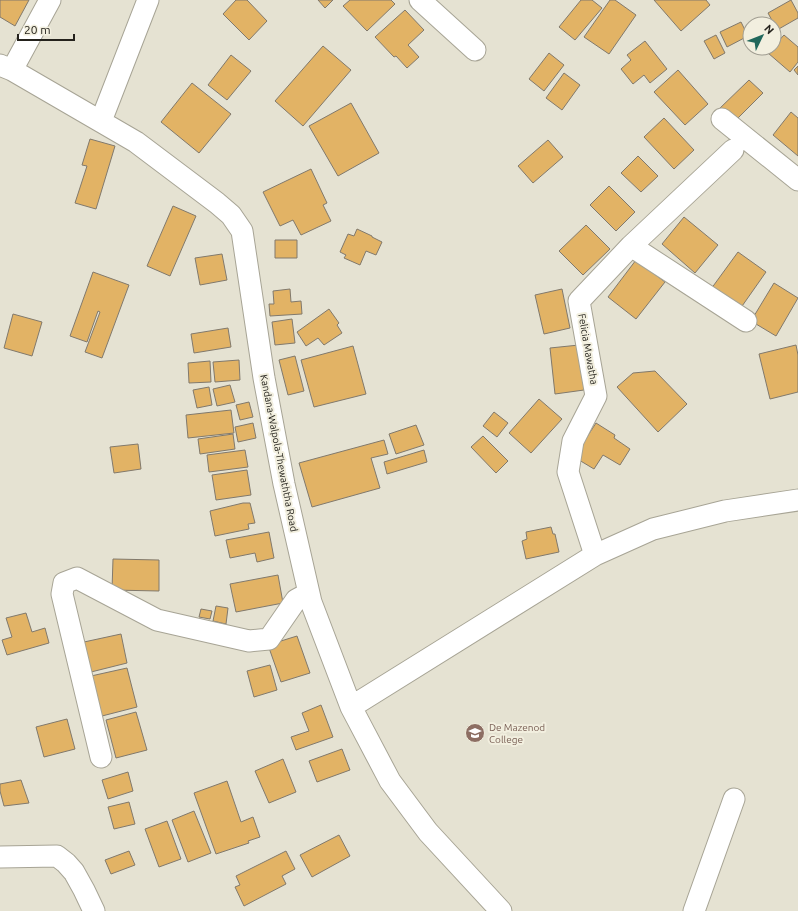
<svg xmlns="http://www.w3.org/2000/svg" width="798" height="911" viewBox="0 0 798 911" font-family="Ubuntu,sans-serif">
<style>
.building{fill:#e2b365;stroke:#81796c}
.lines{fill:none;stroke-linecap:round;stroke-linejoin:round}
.minor-casing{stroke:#a7a495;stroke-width:23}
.minor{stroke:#fff;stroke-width:21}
.labels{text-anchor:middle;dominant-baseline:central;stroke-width:4;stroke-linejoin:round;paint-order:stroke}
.street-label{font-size:10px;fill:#24221c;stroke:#f2efdf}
.education-label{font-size:10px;fill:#785e54;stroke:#f2efdf;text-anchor:start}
</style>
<rect width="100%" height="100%" fill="#e5e2d2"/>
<path class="building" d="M0,0H29L15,26L0,17Z
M236,0H247L267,21L249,40L223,14Z
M318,0H333L325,8Z
M350,0H391L395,4L367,31L343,6Z
M581,0H592L602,8L575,40L559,27Z
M610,0H615L636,15L609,54L584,37Z
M654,0H706L710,5L681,31Z
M791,0L798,13V18L777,30L768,13Z
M405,10L424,30L408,45L419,57L407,68L396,56L394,57L375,37Z
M741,22L748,36L727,47L720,32Z
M716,35L725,53L714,59L704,41Z
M784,35L798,47V62L790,72L768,53L772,48H774V46Z
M645,41L667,69L650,83L644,75L633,84L621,69L631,60L627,55Z
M323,46L351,70L303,126L275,101Z
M549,53L564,65L544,91L529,79Z
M231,55L251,71L227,100L208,85Z
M798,66V75L794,70Z
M678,70L708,104L685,125L654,92Z
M564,73L580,85L562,110L546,98Z
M749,80L763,93L732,124L718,110Z
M192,83L231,114L199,153L161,122Z
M351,103L379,153L338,176L309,126Z
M791,112L798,118V156L773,135Z
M664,118L694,150L674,169L644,137Z
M90,139L115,146L96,209L75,203L87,166L82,165Z
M548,140L563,157L533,183L518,166Z
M638,156L658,176L641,192L621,173Z
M311,169L327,203L323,205L331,221L301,235L293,220L280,226L263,192Z
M609,186L635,212L616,231L590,205Z
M173,206L196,216L170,276L147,266Z
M684,217L718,245L695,273L662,244Z
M586,225L610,249L583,275L559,251Z
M357,229L372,236V237L382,242L376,255L366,251L360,265L344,258L346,255L340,252L348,234L354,236Z
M275,240H297V258H275Z
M738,252L766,272L740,309L711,289Z
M222,254L227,280L200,285L195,258Z
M636,260L665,282L636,319L608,297Z
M93,272L129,285L102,358L85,352L100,312L98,311L87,342L70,336Z
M774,283L798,298L776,336L751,321Z
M290,289L291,302L301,301L302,314L270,316L269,304H274L273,291Z
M562,289L570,328L544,334L535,295Z
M329,309L339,323L337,325L342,333L324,345L318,338L306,346L297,332Z
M13,314L42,322L32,356L4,348Z
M292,319L295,343L275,345L272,322Z
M228,328L231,347L194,353L191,334Z
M579,345L584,390L555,394L550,348Z
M796,345L798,355V392L770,399L759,354Z
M353,346L366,394L314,407L301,360Z
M295,356L304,391L288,395L279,360Z
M239,360L240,380L215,382L213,362Z
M210,361L211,382L189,383L188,363Z
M655,371L687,404L658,432L617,387L633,373Z
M230,385L235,402L217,406L213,389Z
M209,387L212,405L197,408L193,390Z
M539,399L562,419L531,453L509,433Z
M249,402L253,417L240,420L236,405Z
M231,410L234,433L188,438L186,415Z
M494,412L508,423L497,437L483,426Z
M253,423L256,438L238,442L235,427Z
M596,423L615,435L614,438L630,449L620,465L603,455L594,469L574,457Z
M416,425L424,445L396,454L389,434Z
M233,434L235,449L200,454L198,439Z
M483,436L508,461L496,473L471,447Z
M384,440L388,454L371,458L380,488L312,507L299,463Z
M138,444L141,469L114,473L110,447Z
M245,450L248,467L209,472L207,455Z
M424,450L427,462L387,474L384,462Z
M247,470L251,495L216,500L212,475Z
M243,503H250L255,523L248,524L249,529L215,536L210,511Z
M551,527L553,534H555L559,552L526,559L522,541L527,539L526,532Z
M269,532L274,558L257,562L255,553L230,558L226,540Z
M113,559L159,560V591L112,590Z
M278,575L283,603L236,612L230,584Z
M216,606L228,608L226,624L213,621Z
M201,609L212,611L210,619L199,617Z
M26,613L32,632L45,628L49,643L7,655L2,640L12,637L6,618Z
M121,634L127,663L91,672L84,642Z
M297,636L310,673L281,682L268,645Z
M270,665L277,690L254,697L247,671Z
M127,668L137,707L102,716L91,676Z
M321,705L333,737L296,750L291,737L309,731L302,713Z
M136,712L147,750L116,758L106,720Z
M67,719L75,749L44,757L36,727Z
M342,749L350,770L317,782L309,761Z
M283,759L296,792L269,803L255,771Z
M128,772L133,791L108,799L102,780Z
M21,780L29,803L4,806L0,791V784Z
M227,781L241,822L253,817L260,837L248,841L249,843L216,854L194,793Z
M129,802L135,824L114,829L108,807Z
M194,811L211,853L188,862L172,820Z
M167,821L181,859L159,867L145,829Z
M339,835L350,856L312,877L300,855Z
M129,851L135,865L111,874L105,860Z
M286,851L295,869L282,876L286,884L244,906L235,887L240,885L236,876Z"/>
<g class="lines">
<defs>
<path id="minor" d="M420,0L475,50
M0,65L12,70L136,142L217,203L231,215L242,231L264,378L284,484L311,602L351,707L390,781L428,832L501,911
M12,70L50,0
M722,119L798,180
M101,121L148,0
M631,246L746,321
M595,555L568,472L573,441L596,396L579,301L631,246L733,150
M351,707L595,555L653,529L725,511L798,500
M101,757L62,594L64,583L77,578L157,620L249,641L269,639L296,600L309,593
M0,857L57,856L66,863L74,872L84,890L94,911
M694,911L734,799"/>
</defs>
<use href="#minor" class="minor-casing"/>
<use href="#minor" class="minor"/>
</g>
<defs>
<symbol id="school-disc" viewBox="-11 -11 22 22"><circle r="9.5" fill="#8d6e63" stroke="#f2efdf"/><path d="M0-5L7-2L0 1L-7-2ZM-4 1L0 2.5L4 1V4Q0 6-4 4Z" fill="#fff"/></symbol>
</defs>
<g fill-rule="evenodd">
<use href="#school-disc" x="464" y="722" width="22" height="22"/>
</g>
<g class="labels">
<g class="street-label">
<text transform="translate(588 349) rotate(80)">Felicia Mawatha</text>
<text transform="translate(279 453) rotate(79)">Kandana-Walpola-Thewaththa Road</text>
</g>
<g class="education-label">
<text x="489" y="727">De Mazenod<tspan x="489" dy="12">College</tspan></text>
</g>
</g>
<g transform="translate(762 36) rotate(47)"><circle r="19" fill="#f2efdf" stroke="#a09d91"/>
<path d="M0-3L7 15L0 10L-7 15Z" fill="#21685c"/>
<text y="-6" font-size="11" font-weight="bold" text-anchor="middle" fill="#24221c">N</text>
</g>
<path d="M18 34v6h56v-6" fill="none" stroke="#24221c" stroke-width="2"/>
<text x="24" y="34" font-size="12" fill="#24221c" stroke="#f2efdf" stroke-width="3" paint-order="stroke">20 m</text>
</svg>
